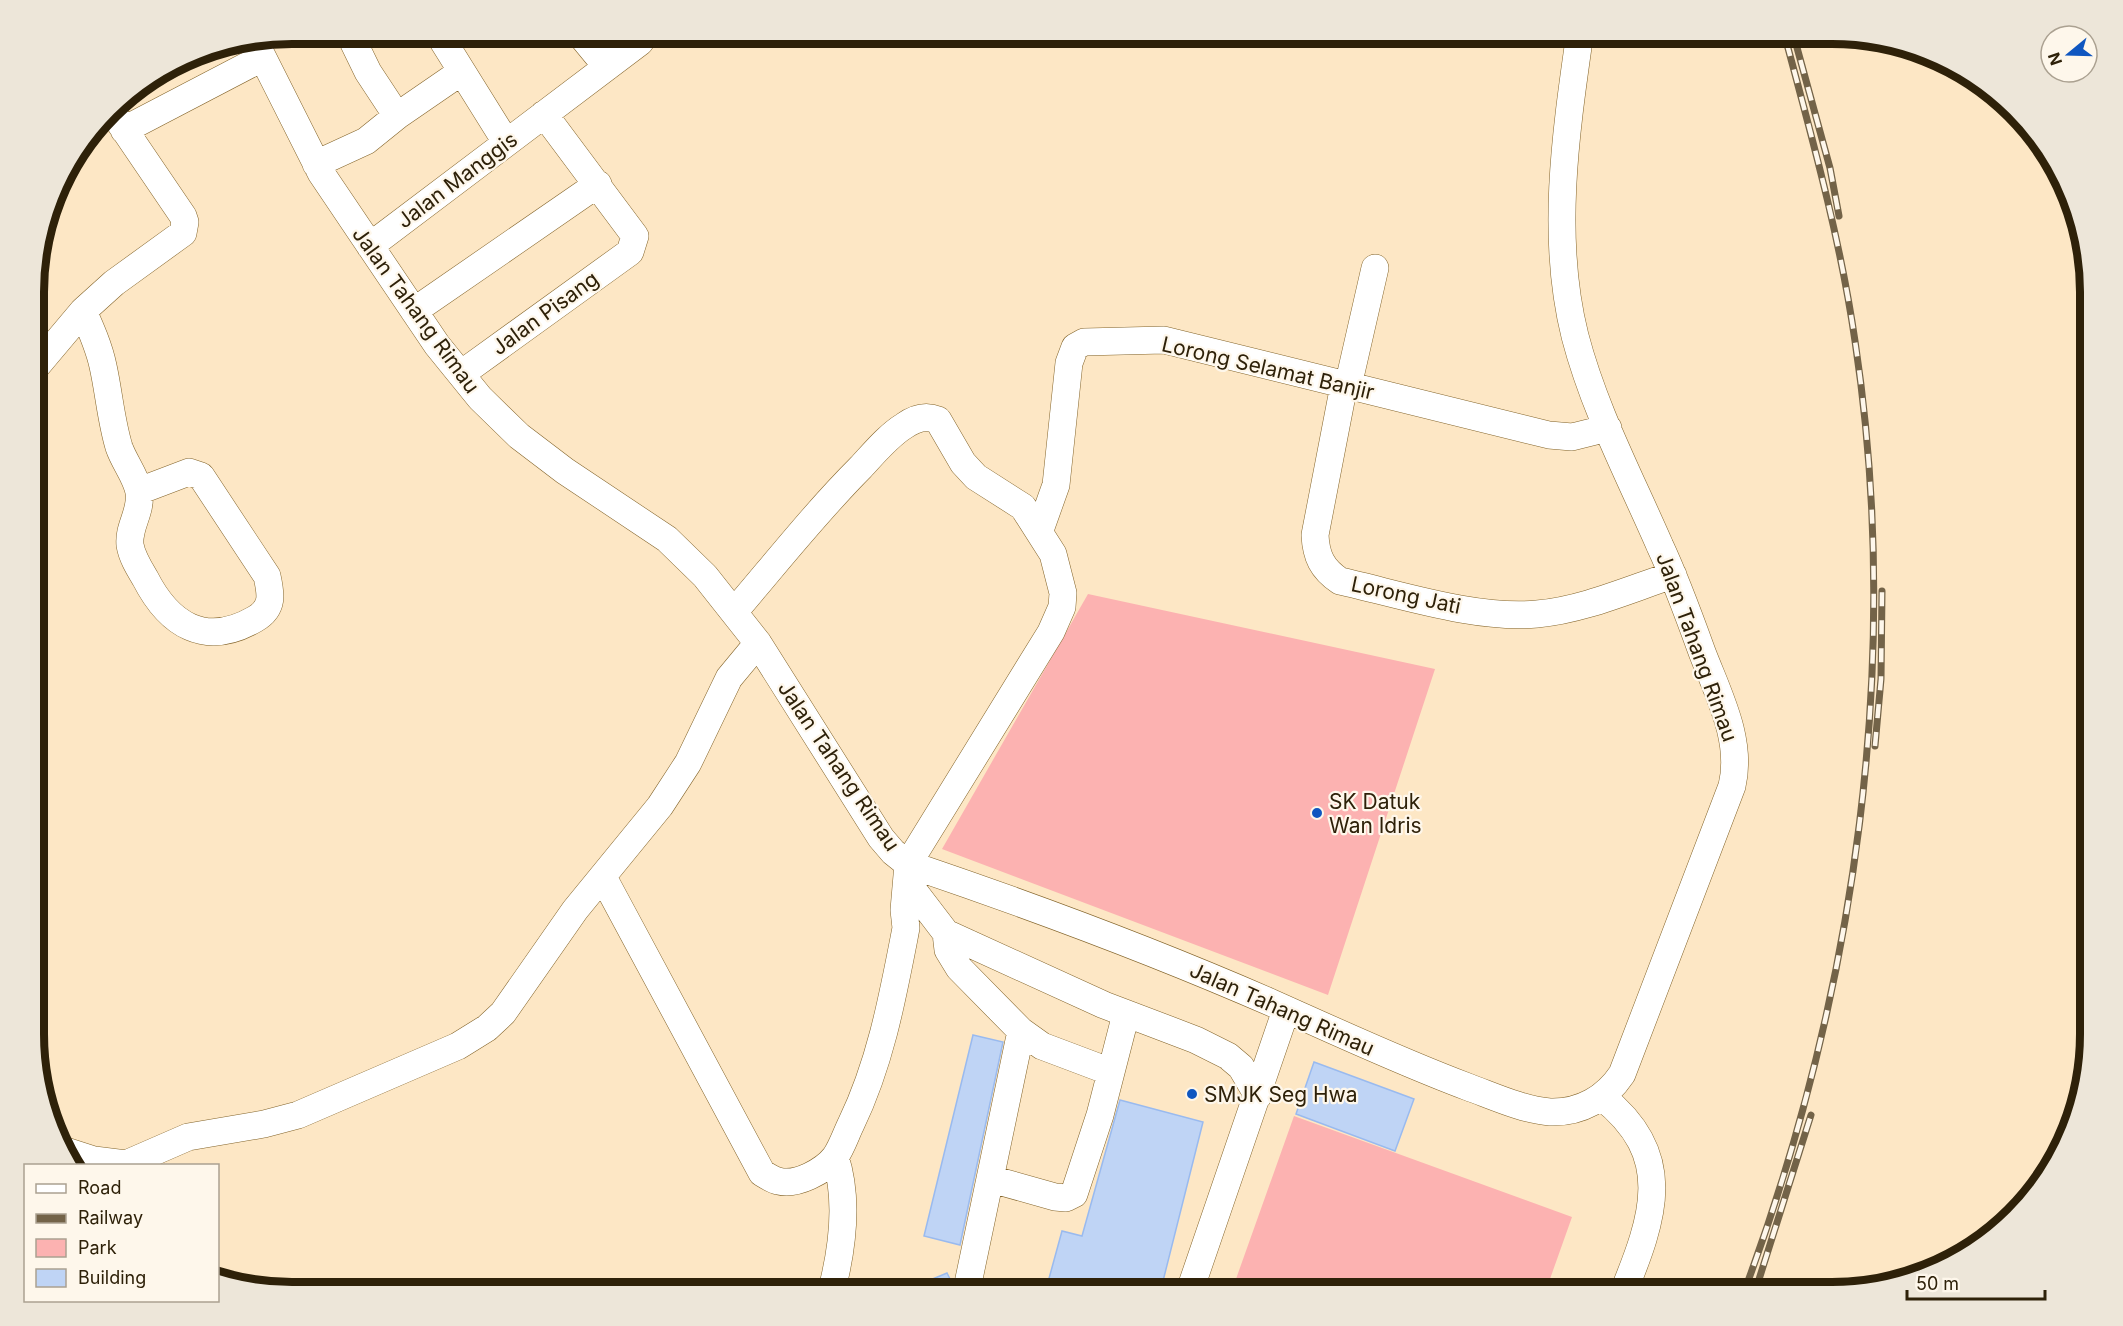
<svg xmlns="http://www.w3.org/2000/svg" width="2123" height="1326" viewBox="0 0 2123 1326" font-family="Inter,sans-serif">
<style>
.green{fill:#fcb2b1}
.building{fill:#bfd4f5;stroke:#99baef;stroke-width:1.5}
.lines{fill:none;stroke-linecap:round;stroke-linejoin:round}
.minor-casing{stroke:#83642a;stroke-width:28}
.minor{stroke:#fff;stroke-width:27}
.rail-casing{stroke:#736348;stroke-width:7}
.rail{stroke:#fef7eb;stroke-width:4.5;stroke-dasharray:14;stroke-linecap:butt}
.poi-dot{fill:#0f56c0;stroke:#fef7eb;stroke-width:2}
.labels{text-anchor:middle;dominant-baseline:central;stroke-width:4.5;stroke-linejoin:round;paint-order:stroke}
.street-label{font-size:21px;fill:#2e2109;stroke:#fef7eb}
.poi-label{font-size:21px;fill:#2e2109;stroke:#fef7eb;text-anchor:start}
.rim{fill:none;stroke:#2e2109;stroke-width:8}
</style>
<rect width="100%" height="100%" fill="#fde7c5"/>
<path class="green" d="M1088,594L1435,669L1328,995L942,849Z
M1294,1116L1572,1217L1545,1293H1231Z"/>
<path class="building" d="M973,1035L1003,1042L960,1245L924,1236Z
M1314,1062L1414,1099L1395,1151L1296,1114Z
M1120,1100L1203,1122L1160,1293H1045L1062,1231L1082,1236Z
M947,1273L952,1283L951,1293H899Z"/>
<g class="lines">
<defs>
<path id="minor" d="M349,33L368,72L397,116
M438,33L506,142
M579,33L607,67
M254,40L321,173L437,345L480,398L519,436L565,471L667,539L705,576L758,643L881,838L893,852L908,864C1032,906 1153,951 1272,1003C1337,1032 1401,1062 1468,1087C1493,1096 1523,1110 1550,1112C1581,1113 1606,1098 1622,1074L1732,786C1743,740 1718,694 1702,652C1689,616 1676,580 1660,546C1630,477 1594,409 1575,336C1550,237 1566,131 1580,33
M124,130L262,58
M316,164L366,141L397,116L461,72
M370,246L640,42L646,33
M83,311C91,329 99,347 103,366C109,393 111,421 119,447C124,462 136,476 139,492C142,512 128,526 130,545C132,557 139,568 145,578C169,625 205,648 255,619C274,608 271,594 267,576L201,476L189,472L139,491
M414,311L598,184
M35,368L83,311L114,283L183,233L185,222L183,216L111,110
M461,374L630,252L635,236L544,114
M1344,385L1315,535C1316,556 1322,569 1340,581C1399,594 1477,620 1537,614C1583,610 1630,589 1673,575
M1348,386L1375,268
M1040,530L1056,485L1069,363L1075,347L1084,342L1164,340L1549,435L1572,437L1608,428
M603,877L762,1173C767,1176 773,1180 778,1181C797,1186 824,1171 835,1157C842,1147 846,1134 851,1124C881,1062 893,995 906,928L904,910L908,864L1051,632L1062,607L1063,593L1053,554L1023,507L976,477L963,463L938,420C926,415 915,418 904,426C888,436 874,453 861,467C816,512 776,563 734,612
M907,882L946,933L1104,1005L1196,1040L1228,1056L1241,1067L1258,1096
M946,933L948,950L959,968L1021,1031L1042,1046L1111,1072
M1602,1097C1676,1155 1654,1217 1623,1293
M63,1150L94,1160L126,1164L188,1137L264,1124L298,1115L458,1046L487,1028L503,1013L575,910L660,806L688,763L729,678L758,643
M991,1179L1055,1197L1066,1198L1074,1194L1100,1115L1126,1014
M831,1293C842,1251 849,1199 835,1157
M966,1293L1021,1031
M1189,1293L1286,1010"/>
</defs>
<use href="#minor" class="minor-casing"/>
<use href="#minor" class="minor"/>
<defs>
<path id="rail" d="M1793,33L1830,168L1839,216
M1875,746L1881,679L1882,591
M1744,1292C1856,991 1903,660 1855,341C1840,237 1811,134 1784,33
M1755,1292L1811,1115"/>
</defs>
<use href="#rail" class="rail-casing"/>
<use href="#rail" class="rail"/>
</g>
<g class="poi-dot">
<circle cx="1317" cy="813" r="6"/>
<circle cx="1192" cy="1094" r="6"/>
</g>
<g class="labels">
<g class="street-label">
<text transform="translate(457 180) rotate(-37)">Jalan Manggis</text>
<text transform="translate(416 310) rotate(54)">Jalan Tahang Rimau</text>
<text transform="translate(545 313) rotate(-36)">Jalan Pisang</text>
<text transform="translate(1268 368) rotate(13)">Lorong Selamat Banjir</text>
<text transform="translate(1406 595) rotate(12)">Lorong Jati</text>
<text transform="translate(1697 647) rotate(70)">Jalan Tahang Rimau</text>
<text transform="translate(839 766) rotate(56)">Jalan Tahang Rimau</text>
<text transform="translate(1282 1009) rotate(24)">Jalan Tahang Rimau</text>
</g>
<g class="poi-label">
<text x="1329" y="801">SK Datuk<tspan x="1329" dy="24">Wan Idris</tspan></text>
<text x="1204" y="1094">SMJK Seg Hwa</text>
</g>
</g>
<path d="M0 0H2123V1326H0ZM292 44H1832A248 248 0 0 1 2080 292V1034A248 248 0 0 1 1832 1282H292A248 248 0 0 1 44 1034V292A248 248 0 0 1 292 44Z" fill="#ede6d9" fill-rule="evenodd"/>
<path class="rim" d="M292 44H1832A248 248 0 0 1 2080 292V1034A248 248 0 0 1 1832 1282H292A248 248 0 0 1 44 1034V292A248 248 0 0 1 292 44Z"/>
<rect x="24" y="1164" width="195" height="138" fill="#fef7eb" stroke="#aba191" stroke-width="1.5"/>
<rect x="36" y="1184" width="30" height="9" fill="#ffffff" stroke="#aba191" stroke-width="1.5"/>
<text x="78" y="1194" font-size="18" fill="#2e2109">Road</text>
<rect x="36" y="1214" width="30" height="9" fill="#736348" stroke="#aba191" stroke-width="1.5"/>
<text x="78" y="1224" font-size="18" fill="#2e2109">Railway</text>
<rect x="36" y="1239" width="30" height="18" fill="#fcb2b1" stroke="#aba191" stroke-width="1.5"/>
<text x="78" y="1254" font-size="18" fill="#2e2109">Park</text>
<rect x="36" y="1269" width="30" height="18" fill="#bfd4f5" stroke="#aba191" stroke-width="1.5"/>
<text x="78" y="1284" font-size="18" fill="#2e2109">Building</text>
<g transform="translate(2069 54) rotate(251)"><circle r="28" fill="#fef7eb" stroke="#aba191" stroke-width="1.5"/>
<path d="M0-4.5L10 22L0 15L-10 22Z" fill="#0f56c0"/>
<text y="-9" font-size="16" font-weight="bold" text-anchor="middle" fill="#2e2109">N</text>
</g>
<path d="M1907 1290v9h138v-9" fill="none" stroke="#2e2109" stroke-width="3"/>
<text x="1916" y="1290" font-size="18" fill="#2e2109" stroke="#fef7eb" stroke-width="4.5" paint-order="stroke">50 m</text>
</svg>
